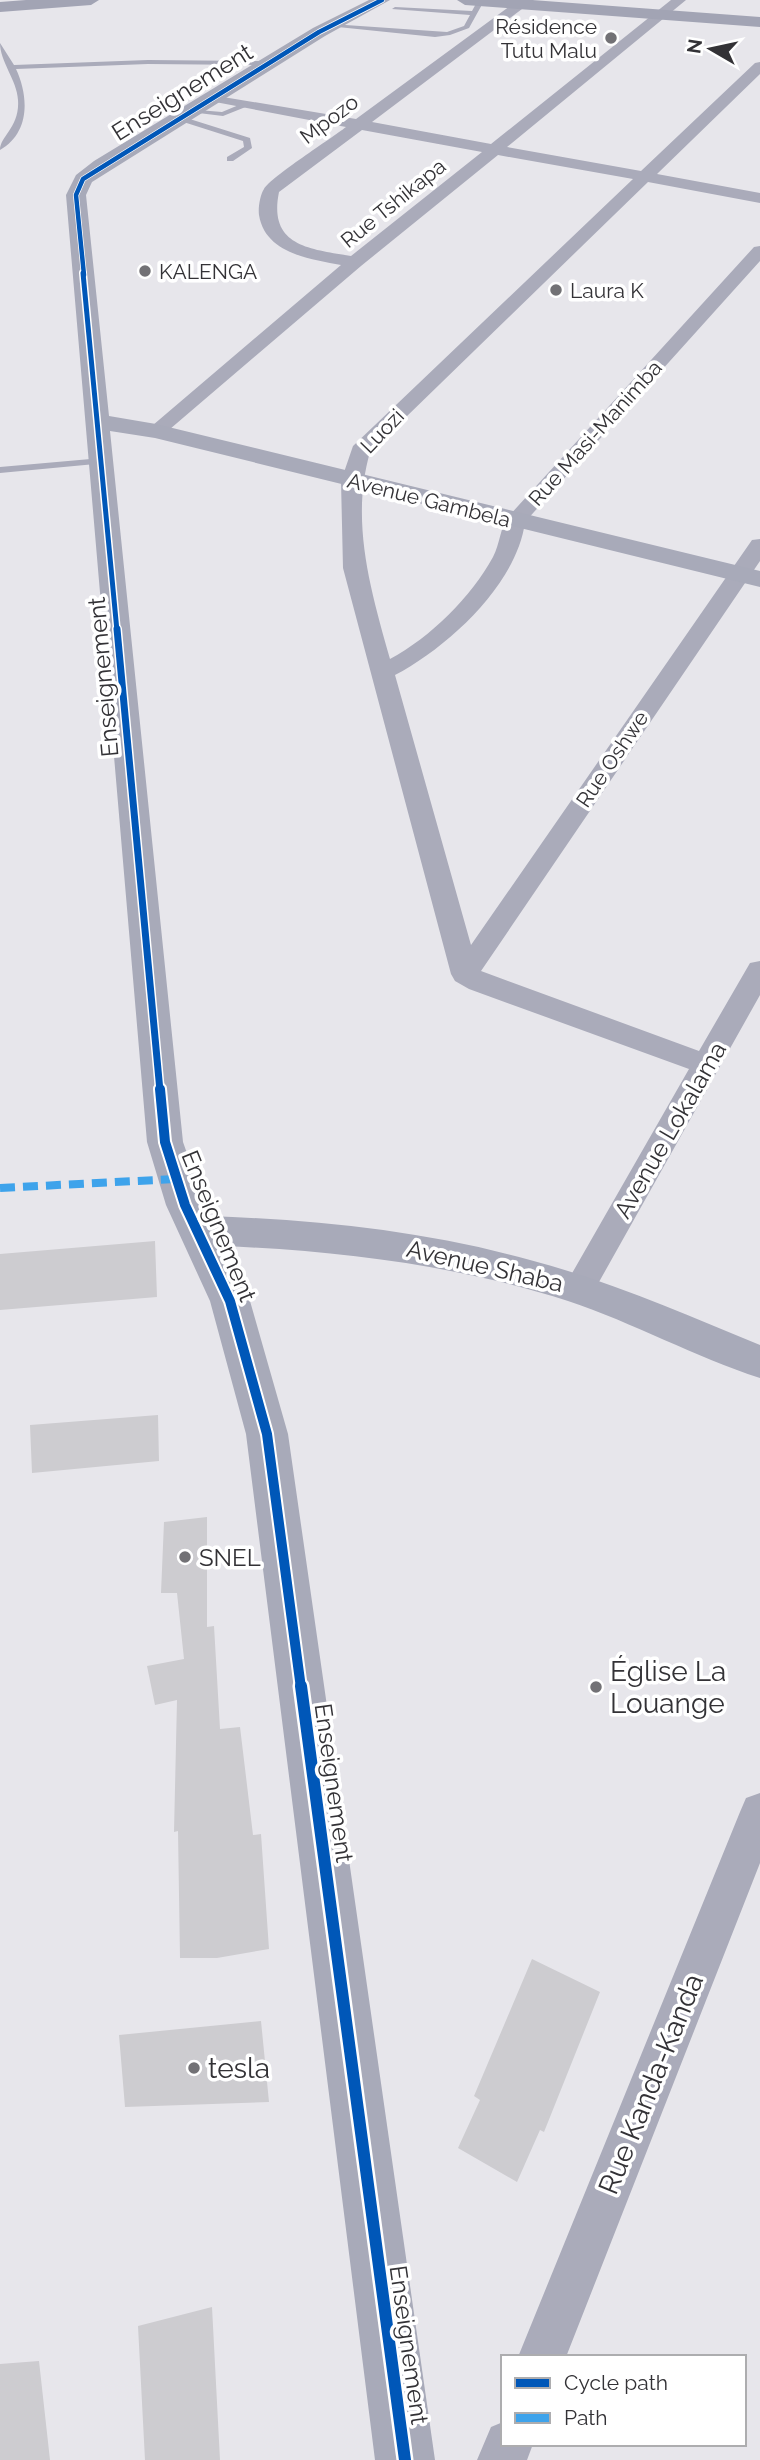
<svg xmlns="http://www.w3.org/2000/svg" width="760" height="2460" viewBox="0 0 760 2460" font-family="Raleway,sans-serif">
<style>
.building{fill:#cdccd0}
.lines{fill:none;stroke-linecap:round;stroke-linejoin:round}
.lane{fill:#aaabba;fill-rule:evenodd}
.street{fill:#aaabba;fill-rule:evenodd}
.secondary{fill:#a8aab9;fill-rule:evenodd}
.primary{fill:#a2a4b4;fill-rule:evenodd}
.quiet{stroke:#3ea3eb;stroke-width:8;stroke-dasharray:15 8;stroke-linecap:butt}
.cycleway-far4-casing{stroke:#fff;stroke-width:6}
.cycleway-far3-casing{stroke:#fff;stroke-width:8}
.cycleway-far2-casing{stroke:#fff;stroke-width:10}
.cycleway-far1-casing{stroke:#fff;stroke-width:14}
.cycleway-casing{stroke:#fff;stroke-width:17}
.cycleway-far4{stroke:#0057b8;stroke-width:4.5}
.cycleway-far3{stroke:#0057b8;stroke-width:5}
.cycleway-far2{stroke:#0057b8;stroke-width:7}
.cycleway-far1{stroke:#0057b8;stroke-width:10}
.cycleway{stroke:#0057b8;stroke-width:12}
.poi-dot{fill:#727175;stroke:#fff;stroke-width:2.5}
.labels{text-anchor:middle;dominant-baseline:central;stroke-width:7;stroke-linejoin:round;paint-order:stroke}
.far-poi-label{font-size:21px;fill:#333236;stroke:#fff;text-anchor:start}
.far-street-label{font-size:21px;fill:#333236;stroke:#fff}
.street-label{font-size:24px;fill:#333236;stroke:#fff}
.poi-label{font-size:24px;fill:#333236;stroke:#fff;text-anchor:start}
.near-poi-label{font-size:28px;fill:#333236;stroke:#fff;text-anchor:start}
.near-street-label{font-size:28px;fill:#333236;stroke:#fff}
</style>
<rect width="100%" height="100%" fill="#e7e6eb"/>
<path class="building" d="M155,1241L157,1297L0,1310V1254Z
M158,1415L159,1461L32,1473L30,1425Z
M207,1517V1627L214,1626L220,1729L240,1727L253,1835L261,1834L269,1949L217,1958H180L178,1831L174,1832L177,1700L155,1705L147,1666L184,1659L177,1593H161L164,1522Z
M532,1959L600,1992L544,2132L540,2130L517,2182L458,2148L480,2100L474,2096Z
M261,2021L269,2102L125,2107L119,2035Z
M212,2307L220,2460H145L138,2326Z
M39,2361L50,2460H0V2364Z"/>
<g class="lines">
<path class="lane" d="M478,0L484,1L469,28L450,35L435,37L328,26L331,24L447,32L464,26L470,15L392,9L395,7L472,11Z
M0,43L14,65L148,60L266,61L270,63L266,65L148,64L16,69C29,97 30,133 0,150C0,136 20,127 18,100C17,80 0,62 0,43Z
M246,102L253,104L223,116L182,111L186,109L222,112Z
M177,115L250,138L252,148L233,161H227V157L244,147L243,141L174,119Z
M102,458L107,461L106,463L0,473V467Z"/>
<path class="street" d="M518,0H534L372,122L491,144L671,0H686L507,147L641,171L755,63L760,62V74L657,174L760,193V203L648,182L370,452C350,522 371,591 390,659C431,637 471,597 493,557C500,544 500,528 508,517L754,247L760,246V261L525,522C517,584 448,647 395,675L471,945L752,540L760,539V561L481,971L699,1051L750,963L760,961V995L590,1298L579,1302L568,1298L563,1289L689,1069L469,989L455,981L451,974L343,568L341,481L353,446L633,179L498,155L361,266L163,435L156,437L146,431L341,265C309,259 265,253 259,215C258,208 260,195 264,189C271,177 332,138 346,127L210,101L205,100V94L356,119ZM362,130L482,152L351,256C309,249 268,246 279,192Z
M760,1793V1863L566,2357H518L740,1812L746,1798Z
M503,2422V2444H533L527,2460H477L491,2427Z"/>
<path class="secondary" d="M369,0H390L325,36L92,182L86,195L109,416L156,424L760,571V587L155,438L110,431L183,1142L209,1216C318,1220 426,1231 530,1260C610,1281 684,1314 760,1345V1378C695,1357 634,1323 568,1301C457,1265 340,1251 223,1246L250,1301L288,1434L435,2460H375L246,1434L210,1301L166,1205L147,1142L66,195L76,175L94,161L313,28Z"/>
<path class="primary" d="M26,0H99L91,5L0,12V2Z
M457,0H532L760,17V27L465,5Z"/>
<path class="quiet" d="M0,1188L175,1179"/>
<defs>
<path id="cycleway-far4" d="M84,275L76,195L83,179L319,32L382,0"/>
<path id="cycleway-far3" d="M83,273L117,631"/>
<path id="cycleway-far2" d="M117,629L160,1091"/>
<path id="cycleway-far1" d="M160,1089L165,1142L185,1205L230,1301L267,1434L301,1688"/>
<path id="cycleway" d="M301,1686L405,2460"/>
</defs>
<use href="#cycleway-far4" class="cycleway-far4-casing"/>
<use href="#cycleway-far3" class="cycleway-far3-casing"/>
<use href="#cycleway-far2" class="cycleway-far2-casing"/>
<use href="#cycleway-far1" class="cycleway-far1-casing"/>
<use href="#cycleway" class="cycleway-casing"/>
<use href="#cycleway-far4" class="cycleway-far4"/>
<use href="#cycleway-far3" class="cycleway-far3"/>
<use href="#cycleway-far2" class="cycleway-far2"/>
<use href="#cycleway-far1" class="cycleway-far1"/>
<use href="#cycleway" class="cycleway"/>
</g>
<g class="poi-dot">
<circle cx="611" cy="38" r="7"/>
<circle cx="145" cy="271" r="7"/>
<circle cx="556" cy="290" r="7"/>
<circle cx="185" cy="1557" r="7"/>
<circle cx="596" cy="1687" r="7"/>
<circle cx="194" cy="2068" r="7"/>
</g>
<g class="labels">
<g class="far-poi-label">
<text x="597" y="26" text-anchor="end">Résidence<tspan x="597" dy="24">Tutu Malu</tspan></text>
<text x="159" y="271">KALENGA</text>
<text x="570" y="290">Laura K</text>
</g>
<g class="far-street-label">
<text transform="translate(329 119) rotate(-37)">Mpozo</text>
<text transform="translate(393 203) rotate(-39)">Rue Tshikapa</text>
<text transform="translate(382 431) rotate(-46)">Luozi</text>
<text transform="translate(595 433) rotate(-48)">Rue Masi-Manimba</text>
<text transform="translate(429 500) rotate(14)">Avenue Gambela</text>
<text transform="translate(612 759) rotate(-56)">Rue Oshwe</text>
</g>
<g class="street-label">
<text transform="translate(182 92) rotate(-32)">Enseignement</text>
<text transform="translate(103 677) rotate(-95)">Enseignement</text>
<text transform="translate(670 1130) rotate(-60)">Avenue Lokalama</text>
<text transform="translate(219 1226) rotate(68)">Enseignement</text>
<text transform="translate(485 1266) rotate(13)">Avenue Shaba</text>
<text transform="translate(334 1783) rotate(82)">Enseignement</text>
<text transform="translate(409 2345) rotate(82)">Enseignement</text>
</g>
<g class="poi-label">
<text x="199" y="1557">SNEL</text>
</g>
<g class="near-poi-label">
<text x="610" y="1671">Église La<tspan x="610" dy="32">Louange</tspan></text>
<text x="208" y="2068">tesla</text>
</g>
<g class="near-street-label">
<text transform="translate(651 2084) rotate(-68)">Rue Kanda-Kanda</text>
</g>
</g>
<rect x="501" y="2355" width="245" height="91" fill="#ffffff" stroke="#adadaf" stroke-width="2"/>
<rect x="515" y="2378" width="35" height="10" fill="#0057b8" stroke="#adadaf" stroke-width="2"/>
<text x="564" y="2390" font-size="21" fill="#333236">Cycle path</text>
<rect x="515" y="2413" width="35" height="10" fill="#3ea3eb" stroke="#adadaf" stroke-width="2"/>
<text x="564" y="2425" font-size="21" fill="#333236">Path</text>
<g transform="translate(711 49) rotate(279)" stroke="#ffffff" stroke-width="5" paint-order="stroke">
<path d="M0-5L12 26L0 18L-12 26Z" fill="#333236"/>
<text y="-10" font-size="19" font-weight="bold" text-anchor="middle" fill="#333236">N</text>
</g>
</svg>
